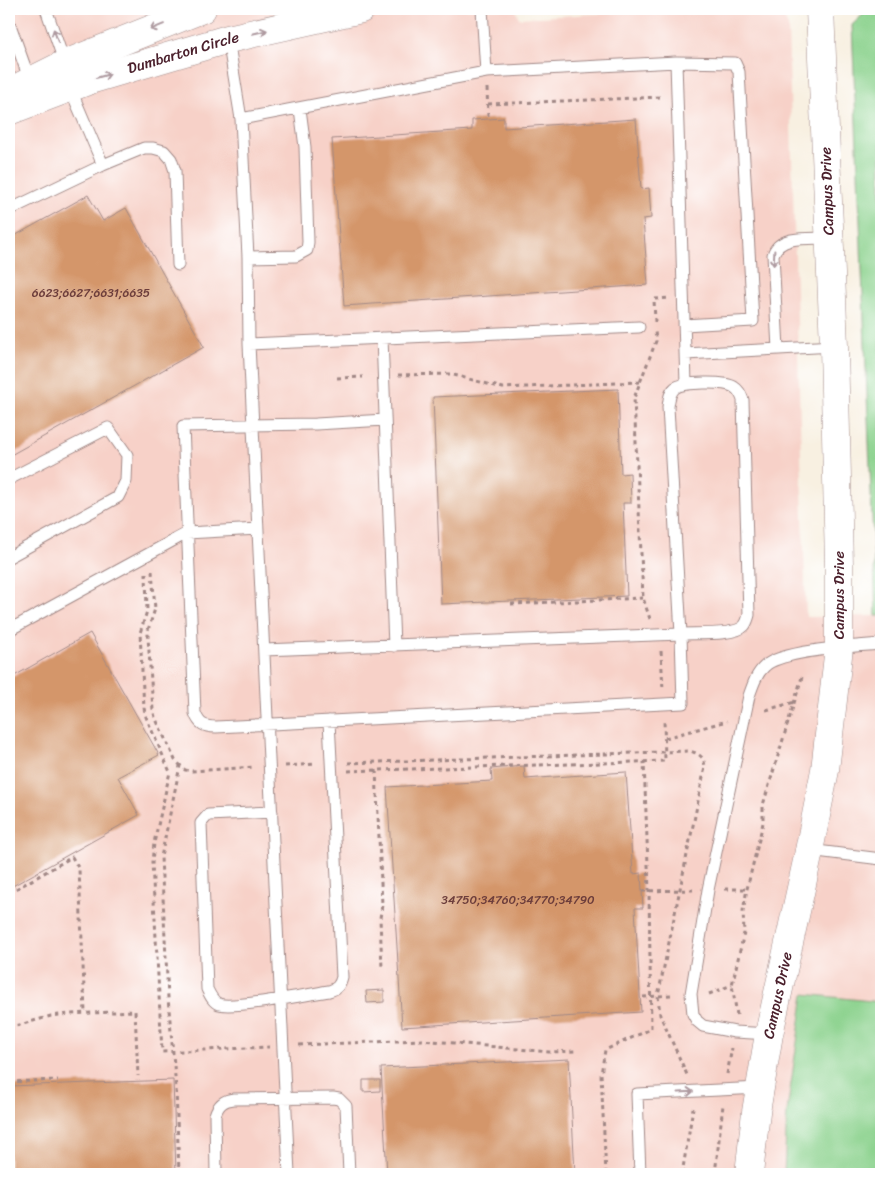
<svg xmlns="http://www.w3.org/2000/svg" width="890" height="1183" viewBox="0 0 890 1183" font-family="Sriracha,sans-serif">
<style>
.built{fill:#f7d1c8}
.green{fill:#8bd28d;stroke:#6a785c}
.building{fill:#d4966b}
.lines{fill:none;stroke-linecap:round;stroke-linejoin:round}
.lane-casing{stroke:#a18886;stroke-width:13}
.secondary-casing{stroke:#a18886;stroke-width:29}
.path{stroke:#a18886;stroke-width:3;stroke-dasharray:4 4;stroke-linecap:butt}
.lane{stroke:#fff;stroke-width:11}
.secondary{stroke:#fff;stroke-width:28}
.oneway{stroke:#ae9aa0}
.labels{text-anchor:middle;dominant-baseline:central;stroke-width:4.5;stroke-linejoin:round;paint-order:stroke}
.number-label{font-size:12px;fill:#6c3d3b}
.street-label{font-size:15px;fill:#4a1f2b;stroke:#fff}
</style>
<rect width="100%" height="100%" fill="#fff"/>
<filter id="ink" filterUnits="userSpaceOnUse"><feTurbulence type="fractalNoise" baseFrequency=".02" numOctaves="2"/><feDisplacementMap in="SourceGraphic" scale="10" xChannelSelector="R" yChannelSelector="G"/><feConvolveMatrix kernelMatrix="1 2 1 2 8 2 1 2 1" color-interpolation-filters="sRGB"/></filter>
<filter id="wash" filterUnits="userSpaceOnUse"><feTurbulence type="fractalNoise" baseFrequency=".0096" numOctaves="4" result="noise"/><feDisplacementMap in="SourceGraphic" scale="20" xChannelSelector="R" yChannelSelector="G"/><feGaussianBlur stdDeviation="1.12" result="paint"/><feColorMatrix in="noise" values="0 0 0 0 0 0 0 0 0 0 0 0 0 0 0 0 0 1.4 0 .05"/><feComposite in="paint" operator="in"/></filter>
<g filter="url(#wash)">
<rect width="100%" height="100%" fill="#f8f0e1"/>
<path class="built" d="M9,9H515L519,18L691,9H773L781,13L788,26L806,617L881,616V1002L804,994L787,1111L784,1174H9Z"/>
<path class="green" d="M869,9H881V616H876L852,25Z
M804,994L881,1002V1174H784L787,1111Z"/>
<g id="blocks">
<path class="building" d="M504,118V128L636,119L641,189L649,188L651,218L643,219L648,285L344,306L332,139L472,130V120Z
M88,195L103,221L126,208L204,347L9,456V239Z
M618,389L621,474L630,473L631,503H623L627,596L441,604L433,397Z
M90,633L159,755L118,777L139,815L9,888V679Z
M524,766L525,779L626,772L633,874L641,873L643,908H635L641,1012L402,1027L387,787L492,781L491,769Z
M384,990V1002L367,1003L366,991Z
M569,1059L575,1174H387L381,1068Z
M173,1080L176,1174H9V1086Z
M363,1080H380V1091L363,1092Z"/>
</g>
</g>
<g filter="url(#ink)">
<use href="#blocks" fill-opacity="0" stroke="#a18886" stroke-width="1"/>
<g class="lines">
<defs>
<path id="lane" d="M46,9L65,64
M482,9L486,72
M9,22L30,81
M228,39L241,119L248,257L249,344L289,1174
M676,62L686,384
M70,88L103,165
M241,119L486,72L676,62L735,63L739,72L753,321L684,325
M9,210L103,165L144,148H153L164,151L171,159L175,171L178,265
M248,257L296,256L307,250L308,242L305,147L300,109
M382,338L394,646
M249,344L639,327
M778,349L773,255C779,234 811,239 829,238
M685,354L834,346
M9,479L108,428L127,455L126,481L118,497L9,557
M9,630L187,533L258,529
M264,650L681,634C695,633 735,636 744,626C747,623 748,618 749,615L743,400C741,394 739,390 734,387C725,381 683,382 675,388C669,393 669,400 668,407L681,634L683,703L216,727C204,727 199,724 195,713L183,426L316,424L385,420
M272,812L208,815L201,823L207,989C210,995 213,1002 219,1004C231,1009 311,994 329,991C337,989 340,985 342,977L329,721
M809,850L881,859
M769,1034L735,1032L703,1026L697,1021L693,1014L691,994L708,890L749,696C753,685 756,674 765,666C781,650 857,646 881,644
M216,1174L215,1115C218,1105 223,1100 234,1099L333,1098L339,1099L346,1106L349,1174
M640,1174L637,1094L760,1088"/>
<g id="secondary">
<path d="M9,92L65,64L202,9"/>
<path id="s1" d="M9,111L93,79L228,39L361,9"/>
<path id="s2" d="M749,1174L756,1112L769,1034L807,861L825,770L839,647V565L834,346L820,9"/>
</g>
</defs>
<use href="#lane" class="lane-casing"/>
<use href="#secondary" class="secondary-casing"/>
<path class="path" d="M487,88L488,116
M488,104L662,97
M655,322L654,299L669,298
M398,375L450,374L503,388L640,382
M337,378L363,377
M152,571L155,609L148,630V637L153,710L155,717L175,760L185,770L192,771L254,767
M146,573L147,611L140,633L144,708L146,717L170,772L154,843L152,862L162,1052L269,1047
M511,604L643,598
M650,619L643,598L634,398L656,341L655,331
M661,651L663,690
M766,710L795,702
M665,738L727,721
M348,763L690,751C700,754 704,757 705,767L658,996L660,1015L688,1077
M285,766L316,764
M376,770L382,905L380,918L382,969
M348,771L665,761L664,719
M725,889H747
M642,891L693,890
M9,893L72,857L79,869L85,1013
M709,994L732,985
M643,997L672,995
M737,1015L732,985L744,933L743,911L747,889L763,823V805L802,677
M9,1028L51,1016L69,1014L135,1011L138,1076
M299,1045L422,1040L549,1052L577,1051
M727,1074L732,1048
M9,1082L58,1080
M179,1174L176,1088L168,998L161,857L180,766
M606,1174L601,1074L605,1050L651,1029L649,891L644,762
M682,1174L693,1108
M715,1174L723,1105"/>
<use href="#lane" class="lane"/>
<use href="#secondary" class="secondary"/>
</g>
<defs><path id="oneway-shaft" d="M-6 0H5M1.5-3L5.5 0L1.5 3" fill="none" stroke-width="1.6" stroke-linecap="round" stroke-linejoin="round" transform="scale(1.25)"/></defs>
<g class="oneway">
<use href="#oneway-shaft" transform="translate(157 27) rotate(158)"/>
<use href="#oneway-shaft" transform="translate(260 32) rotate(-13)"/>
<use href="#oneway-shaft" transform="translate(56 36) rotate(-109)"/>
<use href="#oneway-shaft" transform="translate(103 76) rotate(-16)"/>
<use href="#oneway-shaft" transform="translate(774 258) rotate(93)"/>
<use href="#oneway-shaft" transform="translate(686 1092) rotate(-3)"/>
</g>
</g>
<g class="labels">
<g class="number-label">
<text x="91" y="293">6623;6627;6631;6635</text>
<text x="518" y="900">34750;34760;34770;34790</text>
</g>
<g class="street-label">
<text stroke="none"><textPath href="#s1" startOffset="184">Dumbarton Circle</textPath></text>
<text transform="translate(827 191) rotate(-92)">Campus Drive</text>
<text transform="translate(839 595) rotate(-90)">Campus Drive</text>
<text stroke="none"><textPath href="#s2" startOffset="181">Campus Drive</textPath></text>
</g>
</g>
<rect width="890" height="1183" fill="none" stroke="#fff" stroke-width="30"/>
</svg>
